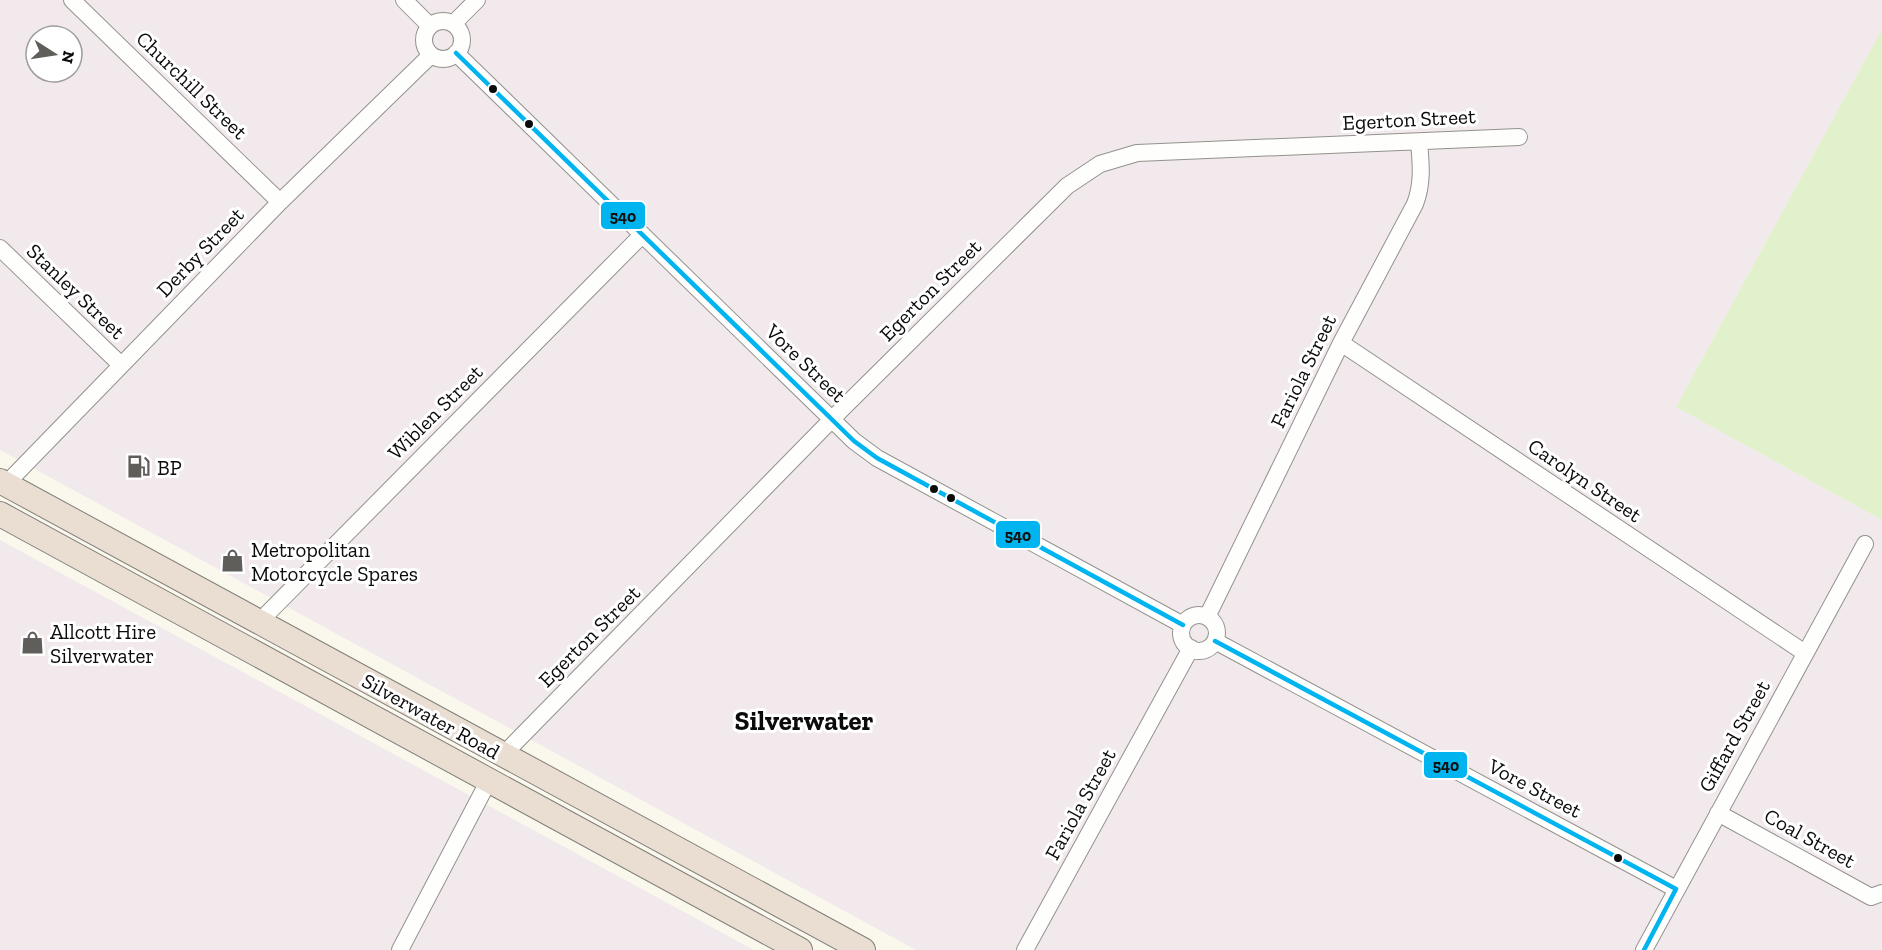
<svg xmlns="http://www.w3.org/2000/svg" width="1882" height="950" viewBox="0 0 1882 950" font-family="'Zilla Slab',serif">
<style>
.industrial{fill:#f1e9ec;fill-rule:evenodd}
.green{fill:#e1f1cb}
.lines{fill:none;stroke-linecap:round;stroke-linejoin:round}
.minor-casing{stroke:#93928d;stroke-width:18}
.highway-casing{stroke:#807f7a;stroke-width:26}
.minor{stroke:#fefefc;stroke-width:16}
.highway{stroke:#eaded2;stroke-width:24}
.bus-1-casing{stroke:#fff;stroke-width:9}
.bus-1{stroke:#00b5ef;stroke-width:4.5}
.bus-dot{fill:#0b0b0b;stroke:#fff;stroke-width:2}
.labels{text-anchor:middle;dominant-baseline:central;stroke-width:6;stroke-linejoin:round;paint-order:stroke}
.street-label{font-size:21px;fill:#0b0b0b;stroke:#fff}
.poi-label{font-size:21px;fill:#0b0b0b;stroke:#fff;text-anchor:start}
.district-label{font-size:27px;font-weight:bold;fill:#0b0b0b;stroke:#fff}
.line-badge{stroke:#fff;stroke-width:2}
.pale-badge-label{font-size:16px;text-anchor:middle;font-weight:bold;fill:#111}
</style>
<rect width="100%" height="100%" fill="#faf8ed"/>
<path class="industrial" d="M0,0H1882V29L1676,407L1882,520V950H916L0,450ZM36,36H72V72H36Z
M0,540L754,950H0Z"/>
<path class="green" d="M1882,29V520L1676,407Z"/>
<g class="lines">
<defs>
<path id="minor" d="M72,0L280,202
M404,0L430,26
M424 40a19 19 0 1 1 38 0a19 19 0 1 1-38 0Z
M453,24L477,0
M456,53L854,441L877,458L1183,625
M0,248L121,365
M1341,343L1805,653
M6,484L280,202L431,55
M1181 633a18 18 0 1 1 36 0a18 18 0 1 1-36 0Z
M1207,617L1341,343L1415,204C1423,183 1421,164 1419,142
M259,622L642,235
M1215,641L1676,889
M503,755L843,408L1067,186L1100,164L1137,153L1519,137
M1718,813L1871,897L1882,893
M400,950L489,780
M1025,950L1191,648
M1644,950L1865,544"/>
<path id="highway" d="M0,481L863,950
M0,514L800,950"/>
</defs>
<use href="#minor" class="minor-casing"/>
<use href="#highway" class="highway-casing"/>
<use href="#minor" class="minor"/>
<use href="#highway" class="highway"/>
<defs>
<path id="bus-1" d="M456,53L854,441L877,458L1183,625
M1215,641L1676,889
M1644,950L1676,889"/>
</defs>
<use href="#bus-1" class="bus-1-casing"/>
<use href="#bus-1" class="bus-1"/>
</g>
<defs>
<symbol id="fuel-bare" viewBox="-9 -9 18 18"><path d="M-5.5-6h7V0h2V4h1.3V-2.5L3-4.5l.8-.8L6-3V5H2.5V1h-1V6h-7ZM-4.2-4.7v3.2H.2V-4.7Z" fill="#5f5e5a" stroke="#fff" stroke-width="2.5" paint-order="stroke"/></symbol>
<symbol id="shop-bare" viewBox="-9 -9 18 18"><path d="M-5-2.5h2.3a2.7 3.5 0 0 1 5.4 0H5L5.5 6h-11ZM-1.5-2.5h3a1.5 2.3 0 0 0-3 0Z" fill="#5f5e5a" stroke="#fff" stroke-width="2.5" paint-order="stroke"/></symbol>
</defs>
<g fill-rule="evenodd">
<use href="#fuel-bare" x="122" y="450" width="33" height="33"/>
<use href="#shop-bare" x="216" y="544" width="33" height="33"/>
<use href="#shop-bare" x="16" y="626" width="33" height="33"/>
</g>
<g class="bus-dot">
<circle cx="493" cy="89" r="5"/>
<circle cx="529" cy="124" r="5"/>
<circle cx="934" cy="489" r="5"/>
<circle cx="951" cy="498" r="5"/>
<circle cx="1618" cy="858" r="5"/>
</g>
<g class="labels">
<g class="street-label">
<text transform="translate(192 85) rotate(44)">Churchill Street</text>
<text transform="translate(1409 119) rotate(-3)">Egerton Street</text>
<text transform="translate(200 252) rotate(-46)">Derby Street</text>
<text transform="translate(930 290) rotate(-45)">Egerton Street</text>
<text transform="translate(76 291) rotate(44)">Stanley Street</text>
<text transform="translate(806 363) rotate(44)">Vore Street</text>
<text transform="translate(1303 371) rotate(-64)">Fariola Street</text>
<text transform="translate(435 412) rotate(-45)">Wiblen Street</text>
<text transform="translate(1585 480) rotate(34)">Carolyn Street</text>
<text transform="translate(589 636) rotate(-45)">Egerton Street</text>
<text transform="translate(431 716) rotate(29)">Silverwater Road</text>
<text transform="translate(1734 736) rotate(-61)">Giffard Street</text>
<text transform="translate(1535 788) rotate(28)">Vore Street</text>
<text transform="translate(1080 804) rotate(-61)">Fariola Street</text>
<text transform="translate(1810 838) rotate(29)">Coal Street</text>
</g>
<g class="poi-label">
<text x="157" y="467">BP</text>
<text x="251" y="549">Metropolitan<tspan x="251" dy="24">Motorcycle Spares</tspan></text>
<text x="50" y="631">Allcott Hire<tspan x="50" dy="24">Silverwater</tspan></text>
</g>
<g class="district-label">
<text x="804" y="721">Silverwater</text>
</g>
</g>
<g class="line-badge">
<rect x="600" y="201" width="46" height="29" rx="6" fill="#00b5ef"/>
<rect x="995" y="520" width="46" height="29" rx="6" fill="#00b5ef"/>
<rect x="1423" y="751" width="45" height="28" rx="6" fill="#00b5ef"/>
</g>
<g class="pale-badge-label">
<text x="623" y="222">540</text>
<text x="1018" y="541">540</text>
<text x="1446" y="771">540</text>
</g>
<g transform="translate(54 54) rotate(102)"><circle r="28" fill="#ffffff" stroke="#9d9d9d" stroke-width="1.5"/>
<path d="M0-4.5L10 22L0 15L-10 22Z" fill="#5f5e5a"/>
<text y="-9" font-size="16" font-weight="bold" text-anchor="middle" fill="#0b0b0b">N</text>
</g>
</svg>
